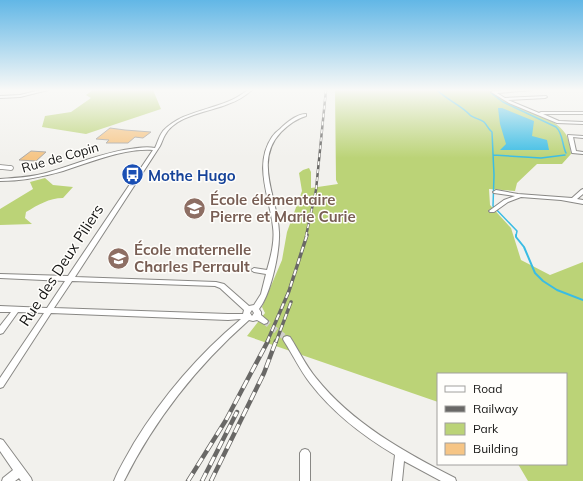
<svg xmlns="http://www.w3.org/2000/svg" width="583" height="481" viewBox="0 0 583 481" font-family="Mulish,sans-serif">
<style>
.green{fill:#bbd377}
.water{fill:#3abce4}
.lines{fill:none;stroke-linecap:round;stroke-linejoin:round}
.stream-far1{stroke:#3abce4;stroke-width:1.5}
.stream{stroke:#3abce4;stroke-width:2}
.building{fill:#f6c585;stroke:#aaa8a5}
.minor-tunnel{stroke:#d1d0cc;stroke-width:6;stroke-dasharray:6 3.5;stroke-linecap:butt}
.pedestrian-casing{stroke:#898885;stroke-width:5.5}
.minor-casing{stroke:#898885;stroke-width:2}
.pedestrian{stroke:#fff;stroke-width:4}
.minor{fill:#fff;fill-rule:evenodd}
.rail-far2-casing{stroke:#696866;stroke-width:2.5}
.rail-far1-casing{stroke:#696866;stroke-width:3.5}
.rail-casing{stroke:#696866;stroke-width:4.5}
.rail-far2{stroke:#fffefb;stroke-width:1.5;stroke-dasharray:4;stroke-linecap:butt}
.rail-far1{stroke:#fffefb;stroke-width:2;stroke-dasharray:6;stroke-linecap:butt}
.rail{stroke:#fffefb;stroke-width:3;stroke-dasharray:9;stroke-linecap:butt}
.labels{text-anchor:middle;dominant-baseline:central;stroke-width:3;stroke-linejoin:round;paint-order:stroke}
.far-street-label{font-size:13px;fill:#141413;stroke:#fffefb}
.transit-label{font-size:15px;font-weight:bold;fill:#164399;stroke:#fffefb;text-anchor:start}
.education-label{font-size:15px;font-weight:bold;fill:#785e54;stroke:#fffefb;text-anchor:start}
.street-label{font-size:15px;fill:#141413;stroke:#fffefb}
</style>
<rect width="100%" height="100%" fill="#f2f1ed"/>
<path class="green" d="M93,90H153L161,109L86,134L42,127L45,116L71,112L91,98L86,95Z
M335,90H489C509,109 549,111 565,133C569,138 570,148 571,154L562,164H537L517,183L515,191L489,189L490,205L511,228L521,260L550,275L583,262V481H528L518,464H566V374H438V402L247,336L265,313L262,307L282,260L287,232L302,191L299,173L303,170L309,168L311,172V188L338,184L336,180Z
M45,178L53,185L73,187L63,198C49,198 38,205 26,212L25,218L32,224L0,225V209L33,189L30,182Z"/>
<path class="water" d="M498,108H502L534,121L532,136L547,140L549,150H500L506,144L500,124Z"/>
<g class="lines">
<path class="stream-far1" d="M437,90C447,100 461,105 470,115C473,118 480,119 484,122C487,125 488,129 492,132L494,175L493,206L517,231L516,236
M491,93L503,102L556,127C563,133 562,145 566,153
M493,155L541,158L565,155"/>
<path class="stream" d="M516,235V237L524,247L535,273L543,281L557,290L583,300"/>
</g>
<path class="building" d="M110,128L125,130L151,132L143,138L135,137L128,143H106L109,140L96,139Z
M31,151L46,152L36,161L19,160Z"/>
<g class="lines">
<path class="minor-tunnel" d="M264,321L287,339"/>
<defs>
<path id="pedestrian" d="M0,167L11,168"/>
<path id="minor" d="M40,90H48L20,97L0,98V96L20,95Z
M248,90H252C245,96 237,101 228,104C209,112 176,115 165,135C163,138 162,142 160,146L75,277L216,282L224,284L249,306L254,305L261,294L266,274L254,272L251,270L254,268L267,270C271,256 275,241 273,227C270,198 253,165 272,137C274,134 277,131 280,129C287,122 297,114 306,114V116C296,119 288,125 281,132C253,161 278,199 279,232C280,251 271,294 259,309L261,312V315L268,321L267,323L264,324L257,320L253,321L249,320C197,366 155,419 124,481H114C119,468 127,456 134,443C163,396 199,354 241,319L228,320L51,313L3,387L0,388V378L44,313L18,312L3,333L0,334V326L11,312H0V306L47,308L65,281L0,278V274L68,276L153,150C123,148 92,162 63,171C42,177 22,181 0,181V179C16,178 31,177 46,173C74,165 101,153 130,149C138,148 146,146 155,148C158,142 159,136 163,131C180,113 205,111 227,102C235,99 241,95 248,90ZM72,281L215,286L220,288L244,310L243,314H228L54,308ZM252,310L254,313L252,316L250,313Z
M503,90H533L497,93L505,98L546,96L547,97L545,98L508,100L539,113L541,112H583V114H543L559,121L583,122V124L557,123L509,103L491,92L493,91Z
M568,135L583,136V138L573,137L576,151L583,152V154L572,153L568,136Z
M583,189V194L577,199L583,200V204L561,200L521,197L508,202L494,212H490L489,211L504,200L515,196L494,193L493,192L496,190L518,194L572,198L581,190Z
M287,336L290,337C299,351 306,366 316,378C352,423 404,452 455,478L456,481H441L404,461L402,481H392L395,455C363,436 333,413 310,383C300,370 293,355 284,341L283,339L284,337Z
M0,439L3,440L31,478L32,481H21L19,478L15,481H2L3,478L13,470L0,451Z
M305,449L308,450L310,453V481H300V453L302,450Z"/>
</defs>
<use href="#pedestrian" class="pedestrian-casing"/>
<use href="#minor" class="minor-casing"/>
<use href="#pedestrian" class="pedestrian"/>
<use href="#minor" class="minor"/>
<defs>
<path id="rail-far2" d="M306,236L316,190L326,90"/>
<path id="rail-far1" d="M267,342L289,291L307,235
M276,342L291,302"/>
<path id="rail" d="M188,481L226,420L268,341
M202,481L237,412
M211,481L264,373L276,341"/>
</defs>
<use href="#rail-far2" class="rail-far2-casing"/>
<use href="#rail-far1" class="rail-far1-casing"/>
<use href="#rail" class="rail-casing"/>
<use href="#rail-far2" class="rail-far2"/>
<use href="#rail-far1" class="rail-far1"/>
<use href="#rail" class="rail"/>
</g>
<linearGradient id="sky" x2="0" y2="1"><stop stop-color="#62b7e6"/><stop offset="0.57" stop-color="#f9f9f7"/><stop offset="1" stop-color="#f9f9f7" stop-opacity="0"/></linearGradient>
<rect width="583" height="158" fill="url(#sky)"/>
<defs>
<symbol id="bus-disc" viewBox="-11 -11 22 22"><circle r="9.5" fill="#1a4fb4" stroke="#fffefb"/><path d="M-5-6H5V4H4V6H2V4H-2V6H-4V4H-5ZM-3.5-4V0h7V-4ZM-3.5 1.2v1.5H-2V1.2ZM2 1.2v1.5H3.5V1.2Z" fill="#fff"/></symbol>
<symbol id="school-disc" viewBox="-11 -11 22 22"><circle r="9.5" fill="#8d6e63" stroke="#fffefb"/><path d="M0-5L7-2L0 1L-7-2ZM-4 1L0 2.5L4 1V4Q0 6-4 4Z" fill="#fff"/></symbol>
</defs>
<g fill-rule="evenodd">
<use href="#bus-disc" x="120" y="162" width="25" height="25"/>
<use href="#school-disc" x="182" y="196" width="25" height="25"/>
<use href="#school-disc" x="106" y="246" width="25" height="25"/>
</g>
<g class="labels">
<g class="far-street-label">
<text transform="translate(60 157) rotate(-16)">Rue de Copin</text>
</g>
<g class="transit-label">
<text x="148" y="175">Mothe Hugo</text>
</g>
<g class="education-label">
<text x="210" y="199">École élémentaire<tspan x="210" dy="17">Pierre et Marie Curie</tspan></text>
<text x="134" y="249">École maternelle<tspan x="134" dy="17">Charles Perrault</tspan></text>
</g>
<g class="street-label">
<text transform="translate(61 265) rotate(-57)">Rue des Deux Piliers</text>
</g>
</g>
<rect x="437" y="373" width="130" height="92" fill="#fffefb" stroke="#a1a09e"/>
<rect x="445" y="386" width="20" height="6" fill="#ffffff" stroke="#a1a09e"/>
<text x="473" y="393" font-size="12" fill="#141413">Road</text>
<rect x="445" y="406" width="20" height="6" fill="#696866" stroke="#a1a09e"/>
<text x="473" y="413" font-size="12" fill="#141413">Railway</text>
<rect x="445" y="423" width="20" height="12" fill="#bbd377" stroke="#a1a09e"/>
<text x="473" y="433" font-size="12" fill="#141413">Park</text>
<rect x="445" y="443" width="20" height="12" fill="#f6c585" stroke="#a1a09e"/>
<text x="473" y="453" font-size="12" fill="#141413">Building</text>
</svg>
